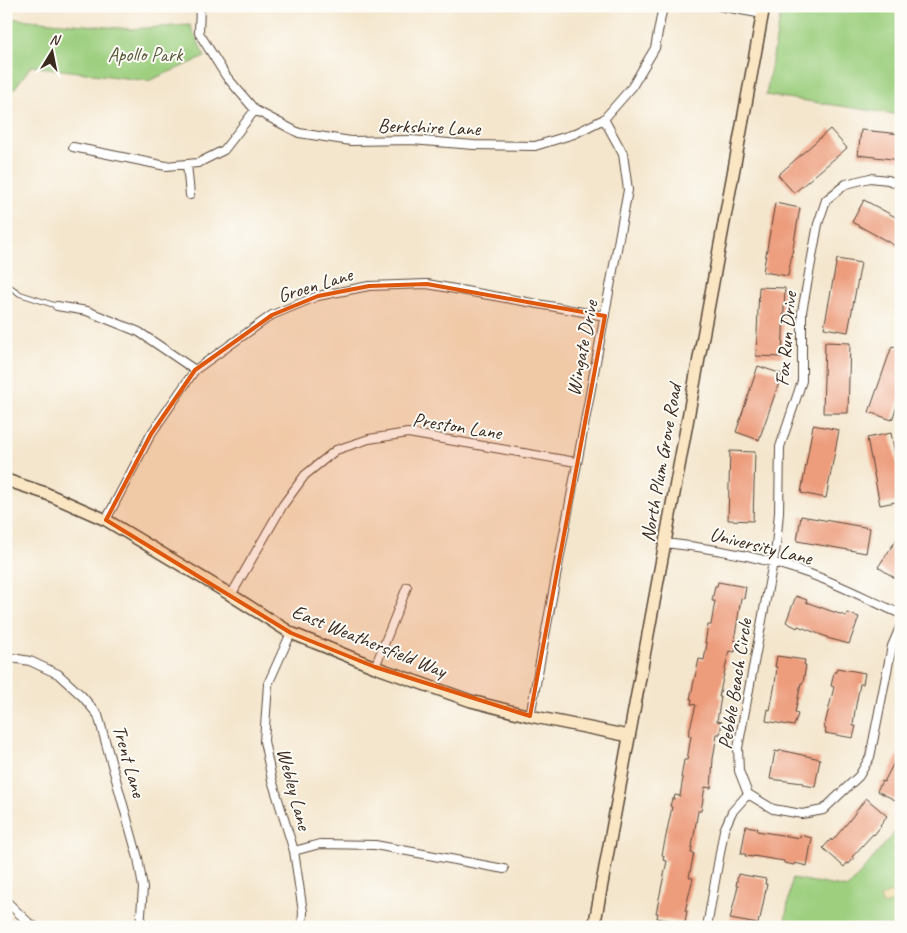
<svg xmlns="http://www.w3.org/2000/svg" width="907" height="933" viewBox="0 0 907 933" font-family="Caveat,sans-serif">
<style>
.green{fill:#9dcf7f;stroke:#6c7c4e}
.sand{fill:#eeda9e;stroke:#94825e}
.building{fill:#ed9c7b}
.lines{fill:none;stroke-linecap:round;stroke-linejoin:round}
.lane-casing{stroke:#574638;stroke-width:6}
.street-casing{stroke:#574638;stroke-width:10}
.secondary-casing{stroke:#574638;stroke-width:14}
.lane{stroke:#fff;stroke-width:4}
.street{stroke:#fff;stroke-width:8}
.secondary{stroke:#fbe6c4;stroke-width:11}
.marked{fill:#df570d;fill-opacity:0.2;stroke:#df570d;stroke-width:4;stroke-linejoin:round}
.labels{text-anchor:middle;dominant-baseline:central;stroke-width:4;stroke-linejoin:round;paint-order:stroke}
.park-label{font-size:20px;fill:#585c3b;stroke:#fdfcf7}
.street-label{font-size:20px;fill:#3b2a1e;stroke:#fdfcf7}
</style>
<rect width="100%" height="100%" fill="#fdfcf7"/>
<filter id="ink" filterUnits="userSpaceOnUse"><feTurbulence type="fractalNoise" baseFrequency=".02" numOctaves="2"/><feDisplacementMap in="SourceGraphic" scale="10" xChannelSelector="R" yChannelSelector="G"/><feConvolveMatrix kernelMatrix="1 2 1 2 8 2 1 2 1" color-interpolation-filters="sRGB"/></filter>
<filter id="wash" filterUnits="userSpaceOnUse"><feTurbulence type="fractalNoise" baseFrequency=".0096" numOctaves="4" result="noise"/><feDisplacementMap in="SourceGraphic" scale="20" xChannelSelector="R" yChannelSelector="G"/><feGaussianBlur stdDeviation="1.12" result="paint"/><feColorMatrix in="noise" values="0 0 0 0 0 0 0 0 0 0 0 0 0 0 0 0 0 1.4 0 .05"/><feComposite in="paint" operator="in"/></filter>
<g filter="url(#wash)">
<rect width="100%" height="100%" fill="#f4e6cd"/>
<path class="green" d="M782,6H901V115L766,95Z
M6,18L131,29L190,25L205,57L148,81L31,66L6,100Z
M901,825V927H784L792,878L848,888Z"/>
<path class="sand" d="M890,892L894,894L895,902L883,905L880,897Z"/>
<g id="blocks">
<path class="building" d="M830,129L847,148L794,193L778,175Z
M861,130L901,134V160L858,155Z
M864,200L901,220V249L852,222Z
M775,203L800,208L788,276L763,272Z
M837,259L861,263L848,332L824,328Z
M759,287L785,288L782,357L756,356Z
M825,342L850,343L848,413H823Z
M892,346L901,349V395L892,420L869,412Z
M758,366L782,374L759,440L736,432Z
M813,425L839,430L826,498L801,493Z
M891,433L901,484V501L880,505L867,438Z
M730,451L755,452L753,521L728,520Z
M801,516L870,528L866,553L797,541Z
M901,533V582L878,567Z
M718,582L746,587L744,599L741,598L737,624L734,640L737,641L735,652L729,651L719,697H721L717,721L722,722L720,734H717L713,759L711,788L705,787L701,811H698L691,853H694L689,877L693,878L685,911H687L685,923L657,918L658,913H656L667,861L663,860L664,856L662,855L672,807L670,806L672,799H674L675,795L680,796L683,778H681L684,760H687L691,736H688L696,705L691,704L692,699H690L699,659L704,660L707,643H705L708,625H711L715,601H712L715,586H717Z
M796,596L807,600L806,602L831,611L846,616L847,613L859,617L849,644L827,638V637L798,626L797,628L786,622Z
M777,656L805,660L804,665H806L803,683H801L795,713L798,714L794,726L766,721L768,709L770,710L775,684L777,667H775Z
M837,668L865,673L863,684H860L855,710L853,726H856L853,738L825,733L826,729L824,728L834,687L831,686L834,672H836Z
M901,749V803L877,791L882,781L884,782Z
M780,750L820,759L815,787L803,785V783L770,779L775,751L779,752Z
M866,798L887,816L880,825L881,826L874,835L873,834L852,857L854,858L849,864L847,863L844,867L823,848L831,839L832,841L849,821Z
M746,826L758,828L757,831L800,838V835L812,838L807,866L795,863L794,865L784,863V861L753,856V857L745,856L746,854H741Z
M738,874L766,879L765,884H767L760,919H759L758,924L730,919L738,886H736Z"/>
</g>
</g>
<g filter="url(#ink)">
<use href="#blocks" fill-opacity="0" stroke="#574638" stroke-width="1"/>
<g class="lines">
<defs>
<path id="lane" d="M6,284L20,294L57,306"/>
<path id="street" d="M200,6L199,33L226,76L255,110L299,133L351,141L411,140L474,145L535,146L574,134L604,119
M719,6L763,14
M73,147L166,166L198,163L224,150L255,110
M187,164L190,195
M901,185L888,180L870,178L846,184L826,200L818,224L802,312V381L780,447L779,512L776,546L738,748L739,771L748,794L773,809L802,814L823,810L859,776L870,757L892,646L901,625
M57,306L87,311L139,332L195,370
M106,520L151,434L195,370L272,315L318,296L369,286L427,284L605,316
M665,543C712,548 766,558 810,574C841,585 871,601 901,614
M231,595L283,505L305,475L336,450L369,439L408,433L576,462
M291,633L268,684L264,741L272,780L294,851L303,912L302,927
M6,657L30,661L58,674L82,696L98,715L138,858L143,888L140,927
M375,667L407,587
M530,716L628,190L623,154L604,119L632,87L655,48L663,6
M294,851L320,844L375,845L504,869
M6,901L31,925L36,927
M707,927L724,830L732,812L748,794"/>
<path id="secondary" d="M6,480L45,493L106,520L231,595L291,633L375,667L471,701L530,716L629,736
M594,927L764,6"/>
</defs>
<use href="#lane" class="lane-casing"/>
<use href="#street" class="street-casing"/>
<use href="#secondary" class="secondary-casing"/>
<use href="#lane" class="lane"/>
<use href="#street" class="street"/>
<use href="#secondary" class="secondary"/>
</g>
</g>
<path class="marked" d="M427,284L605,316L530,716L375,667L291,633L106,520L151,434L195,370L272,315L318,296L369,286Z"/>
<g class="labels">
<g class="park-label">
<text x="145" y="54">Apollo Park</text>
</g>
<g class="street-label">
<text transform="translate(429 127) rotate(2)">Berkshire Lane</text>
<text transform="translate(315 285) rotate(-17)">Groen Lane</text>
<text transform="translate(786 339) rotate(-85)">Fox Run Drive</text>
<text transform="translate(582 348) rotate(-79)">Wingate Drive</text>
<text transform="translate(457 426) rotate(9)">Preston Lane</text>
<text transform="translate(661 463) rotate(-80)">North Plum Grove Road</text>
<text transform="translate(761 546) rotate(14)">University Lane</text>
<text transform="translate(369 641) rotate(22)">East Weathersfield Way</text>
<text transform="translate(735 684) rotate(-81)">Pebble Beach Circle</text>
<text transform="translate(129 761) rotate(74)">Trent Lane</text>
<text transform="translate(294 789) rotate(75)">Webley Lane</text>
</g>
</g>
<rect width="907" height="933" fill="none" stroke="#fdfcf7" stroke-width="25"/>
<g transform="translate(52 52) rotate(10)" stroke="#fdfcf7" stroke-width="4" paint-order="stroke">
<path d="M0-4L9 19L0 12L-9 19Z" fill="#3b2a1e"/>
<text y="-8" font-size="14" font-weight="bold" text-anchor="middle" fill="#3b2a1e">N</text>
</g>
</svg>
